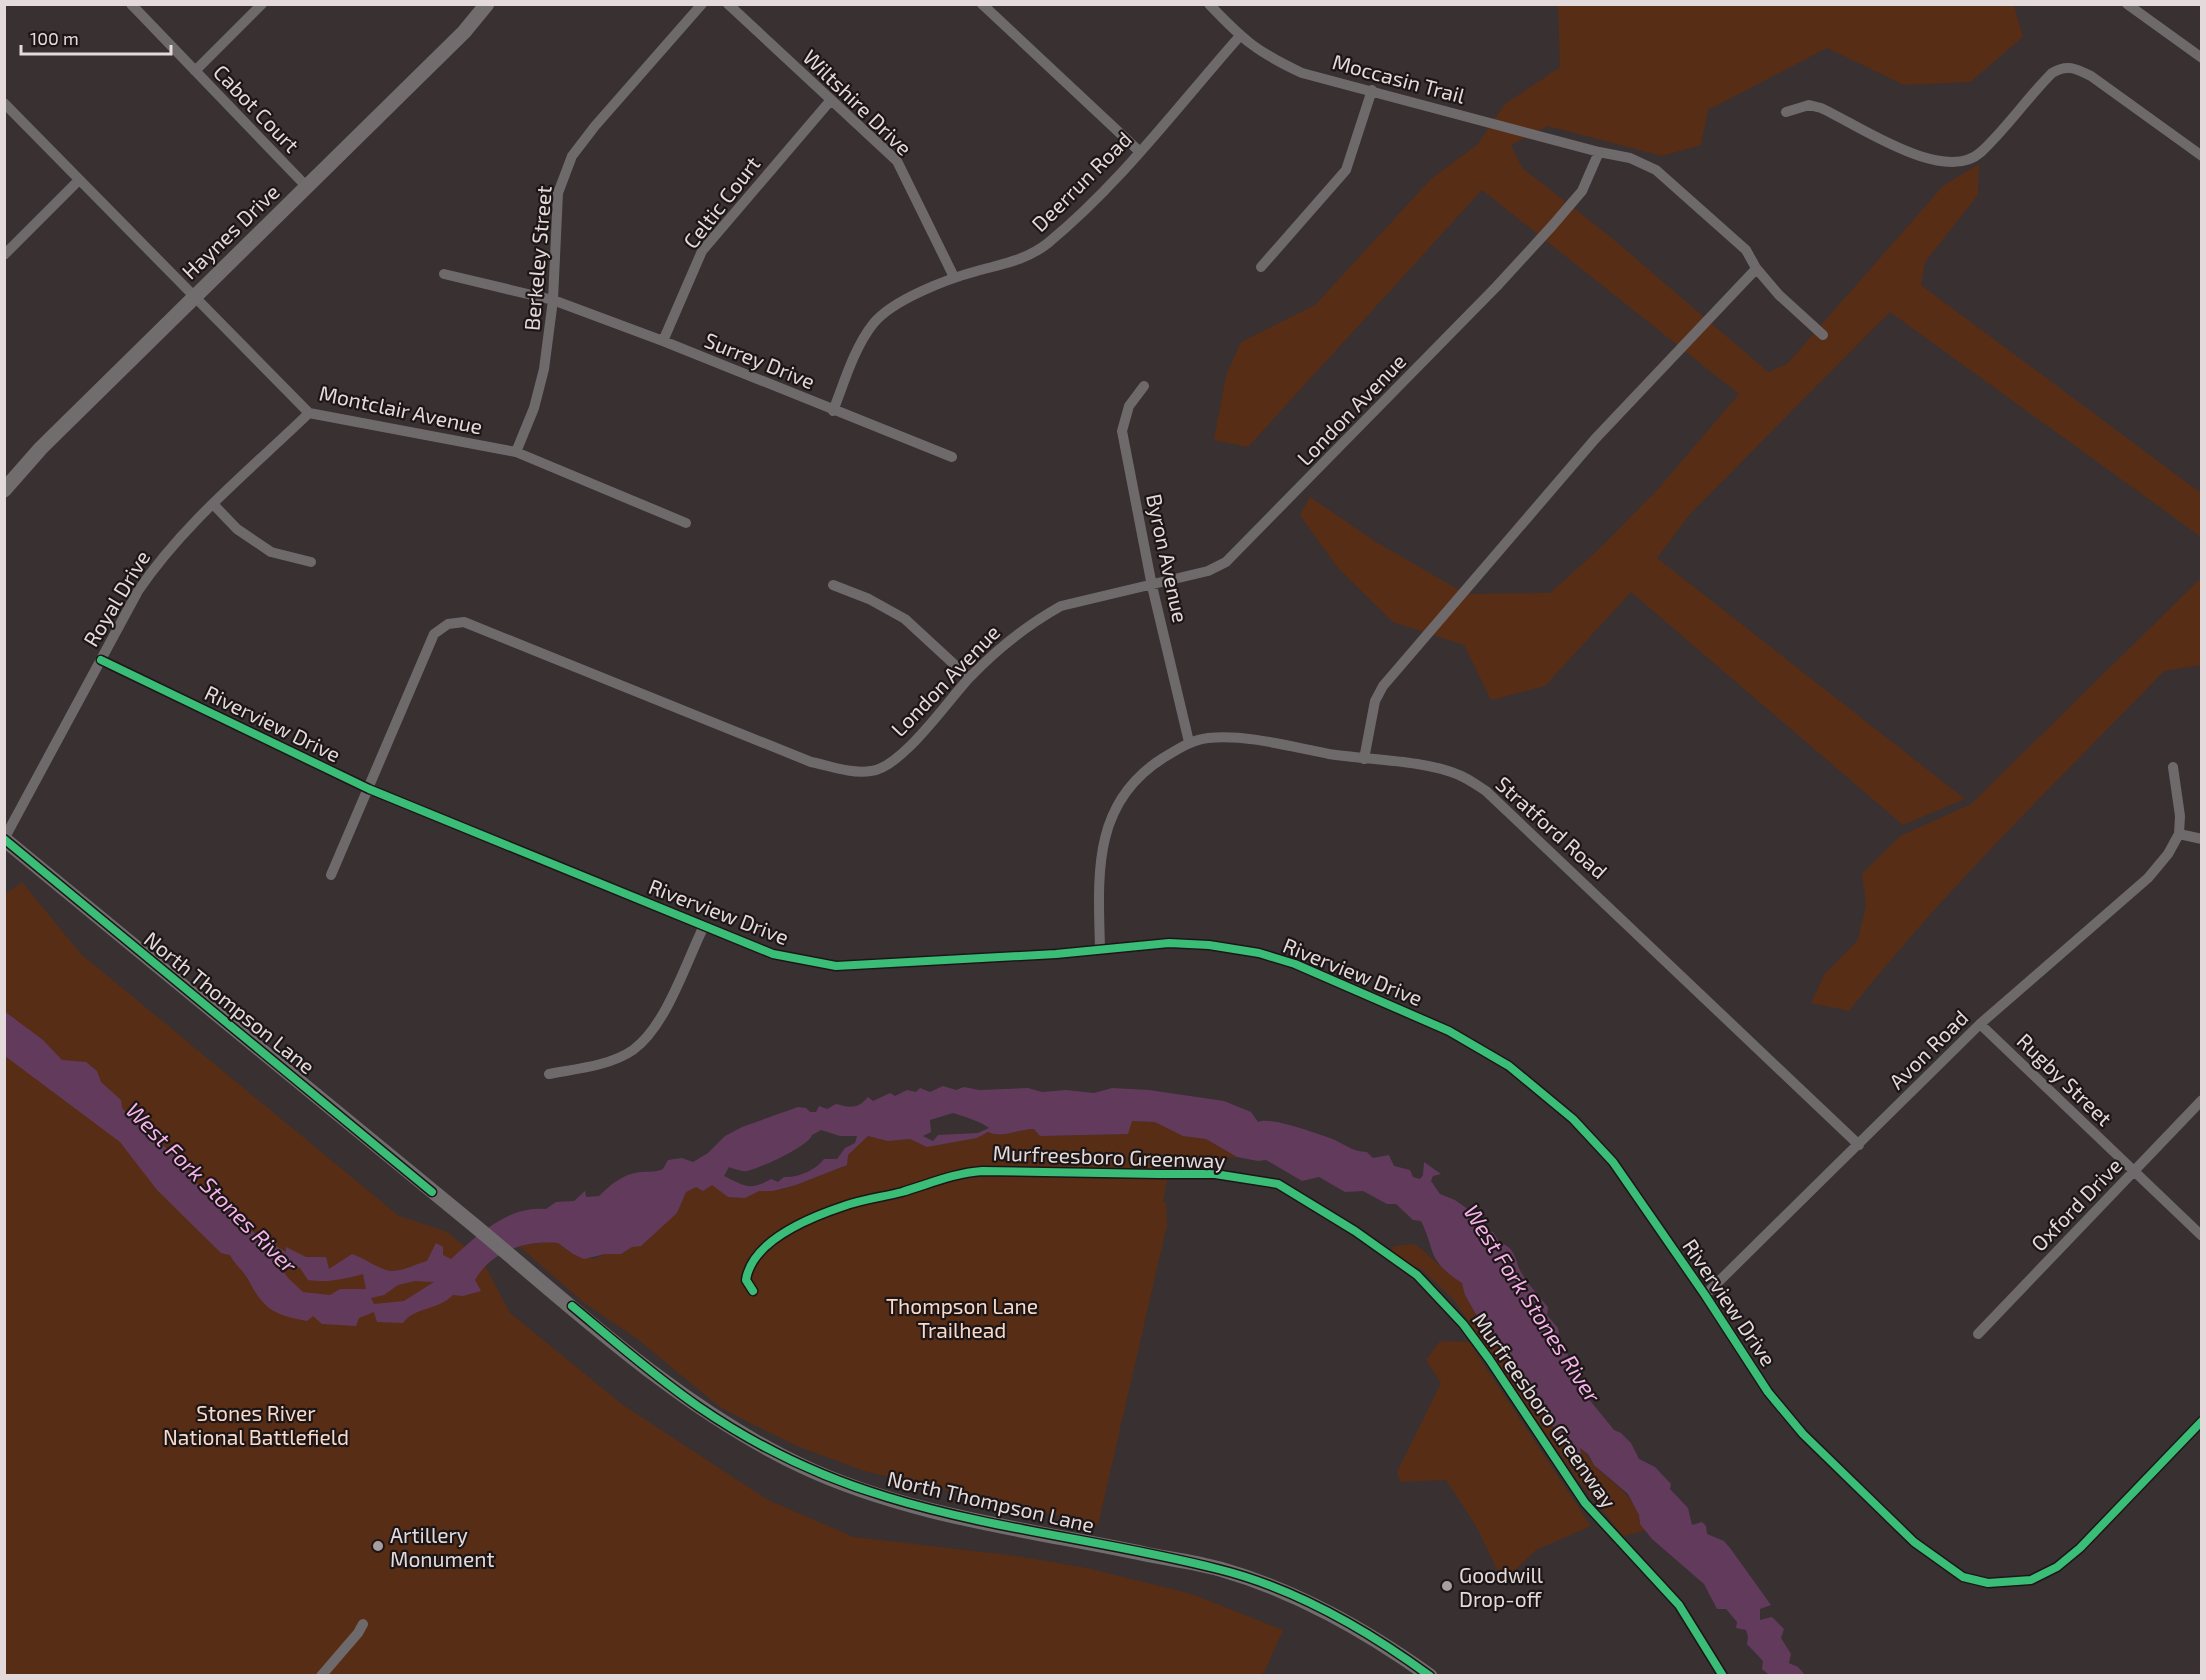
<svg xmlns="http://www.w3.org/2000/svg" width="2206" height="1680" viewBox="0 0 2206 1680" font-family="'Exo 2',sans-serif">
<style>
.green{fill:#582d16}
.water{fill:#623b5c;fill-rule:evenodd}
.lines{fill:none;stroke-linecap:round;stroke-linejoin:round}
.street{stroke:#6e6a6b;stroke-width:10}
.secondary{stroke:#716c6d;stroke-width:15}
.cycleway-casing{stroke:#1d1617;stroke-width:11}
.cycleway{stroke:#3abd76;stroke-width:8}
.poi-dot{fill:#a89ea0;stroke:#1d1617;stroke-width:2}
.labels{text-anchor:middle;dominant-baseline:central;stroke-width:4.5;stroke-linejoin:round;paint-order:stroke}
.street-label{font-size:21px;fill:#e4dadb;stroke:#1d1617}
.park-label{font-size:21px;fill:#fad9c8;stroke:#1d1617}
.poi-label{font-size:21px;fill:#e4dadb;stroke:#1d1617;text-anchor:start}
.water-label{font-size:22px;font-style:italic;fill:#f8b3ed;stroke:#1d1617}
</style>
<rect width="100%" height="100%" fill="#383031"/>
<path class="green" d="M1558,5H2014L2023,37L1970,82L1904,85L1827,48L1708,110L1701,145L1662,156L1548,126L1511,145L1522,168L1607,234L1768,372L1787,364L1943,186L1979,164L1978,195L1925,262L1921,285L2201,493V537L1890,312L1690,514L1657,558L1965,799L1903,825L1631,592L1545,686L1491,700L1464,645L1393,622L1337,567L1300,515L1310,497L1376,542L1466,594L1550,593L1598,550L1659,488L1739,394L1482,190L1248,447L1214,440L1226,375L1241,342L1315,305L1432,178L1478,144L1505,104L1560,67Z
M2201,578V665L2164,671C2057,782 1944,890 1849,1011L1811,1003L1824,975L1858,940L1866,905L1862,874L1900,836L1971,804Z
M22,882L81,954L399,1216L447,1232L482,1260L510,1313L623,1405L768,1500L854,1537L1017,1556L1087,1568L1192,1594L1283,1630L1265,1671L1259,1676H5L4,895Z
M1132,1121L1155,1122L1183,1136L1206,1139L1237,1157L1170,1166L1163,1201L1166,1203L1167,1225L1098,1525L864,1471L797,1446L752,1424L720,1407L636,1338L583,1302L519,1246L546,1242L558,1243L573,1254L594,1259L605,1254H621L677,1213L686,1192L696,1187L703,1191L712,1184L728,1197L745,1198L759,1191H773L796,1185L847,1165L848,1155L868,1136L888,1141L911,1139L927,1147L977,1138L988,1132C1006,1139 1016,1129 1034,1129L1040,1136L1127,1134Z
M1414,1244C1432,1256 1444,1272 1462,1283L1465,1295L1486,1332L1509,1356L1515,1370L1528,1383L1530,1398L1541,1408L1558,1434L1568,1443L1575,1458L1583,1461L1580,1447C1587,1453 1589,1460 1595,1466C1612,1484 1638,1496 1640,1524L1647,1530L1623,1536L1577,1479L1453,1299L1420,1268L1411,1266L1391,1251L1394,1246Z
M1440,1341L1469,1342L1591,1526L1536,1550L1503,1582L1476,1526L1446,1480L1401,1482L1397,1472L1441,1383L1426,1360Z"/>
<path class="water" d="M4,1011L43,1040L62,1060L86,1062L97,1071L101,1082L121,1100L122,1108L145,1132L182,1160L205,1195L219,1204L227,1202C238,1207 245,1214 245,1227L286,1252V1247L306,1257H326L329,1269L352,1254C364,1258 376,1267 386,1270C399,1274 415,1264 427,1261L436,1243L443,1247V1255L451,1259C477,1235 509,1205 546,1209L556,1202L574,1201L585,1191L586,1197L599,1196C610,1185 623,1174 640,1172C649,1171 654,1173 663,1169L668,1160L682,1158L693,1162L708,1153L725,1136L742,1127L798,1107L806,1108L810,1112H816L819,1106L827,1109L836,1104C851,1108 858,1109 868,1097L873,1101L890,1093L895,1096L907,1090L916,1092L920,1088L930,1092L943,1086L956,1090L964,1087L979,1090L1028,1088L1042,1092L1066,1090L1094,1093L1112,1088L1149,1090L1224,1101L1251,1112L1258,1122C1270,1116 1315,1133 1330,1138C1342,1142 1352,1152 1367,1152L1373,1158L1389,1155L1394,1166L1410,1170L1413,1177L1420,1179L1423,1175L1424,1162L1441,1174L1433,1176L1431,1181L1440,1194L1455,1200L1476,1215L1483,1231L1493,1232L1500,1243C1513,1246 1515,1257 1519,1268C1522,1277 1541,1299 1548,1307L1547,1315L1558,1328L1559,1336L1568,1355L1567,1360L1579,1387L1614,1430L1621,1433L1631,1443L1639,1459L1655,1467L1671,1484L1670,1489L1688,1508L1692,1525L1702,1522L1706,1526L1707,1534L1724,1541L1730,1548L1771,1605L1760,1609V1620L1772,1617L1784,1629L1781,1638L1791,1654L1789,1663L1798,1667L1805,1675H1769L1762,1669L1763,1661L1747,1644L1748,1637L1746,1630L1736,1628L1737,1622L1726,1609H1717L1704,1584L1652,1539L1640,1524L1639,1515L1628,1494L1594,1465L1588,1454L1580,1448L1585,1471L1581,1468L1568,1443L1558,1434L1541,1408L1530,1398L1528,1383L1515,1370L1508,1356L1486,1332L1465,1295L1462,1283C1426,1260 1436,1251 1421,1221L1413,1220L1396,1204H1387L1363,1191L1345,1192L1319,1177L1302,1181L1266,1160L1258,1161L1237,1157L1206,1139L1183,1136L1155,1122L1132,1121L1128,1134L1040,1136L1034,1129C1016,1129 1006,1139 988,1132L977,1138L927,1147L910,1139L888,1141L868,1136L848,1155L847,1165L796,1185L773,1191H759L745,1198L728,1197L712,1185L703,1191L696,1187L686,1192L677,1213L641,1246L632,1247L621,1254H605L584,1259L573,1254L558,1243C526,1240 491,1251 475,1280L481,1291L463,1296L453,1295C439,1310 414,1307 403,1323L377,1322L374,1312L359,1318L356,1326L322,1324L313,1316L307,1321C275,1315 264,1310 249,1281C244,1271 235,1265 230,1255L221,1253L157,1190L120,1142L5,1056ZM953,1113C963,1116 982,1122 989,1128L978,1133L938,1135L933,1141L923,1136L931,1132L930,1120ZM821,1130L840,1136H857L855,1143L845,1148L837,1159H824C816,1170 798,1178 784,1177L778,1182L771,1179C749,1192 743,1185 724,1176L729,1167C735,1169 742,1172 747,1171C761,1168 809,1146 812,1135ZM276,1258L300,1268L308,1280C327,1283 344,1279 363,1274L366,1289H340L330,1295L303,1292L287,1277ZM415,1281L434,1282L404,1301L374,1304L371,1298L384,1295L398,1285Z"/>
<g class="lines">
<path class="street" d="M131,4L306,186
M728,4L897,161L954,277
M982,4L1139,151
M1209,4C1243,40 1257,52 1302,73L1599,152L1630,158L1656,170L1746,250L1756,268L1779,295L1823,335
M2127,4L2202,58
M195,71L262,4
M4,103L309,413L516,452L686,523
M1786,112L1809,105L1821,108C1857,124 1944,186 1981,152C2007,128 2027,98 2052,73C2067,64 2075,68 2091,76L2202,156
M4,255L79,180
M1261,267L1346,170L1372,90
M444,274L553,300L663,341L952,457
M663,341L702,251L830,101
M1144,386L1129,406L1122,431L1152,586L1189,742
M833,411C844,383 854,348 873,324C892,300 947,279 977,271C1002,264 1027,260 1048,243C1120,184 1178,106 1239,37
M516,452L534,408L544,369L553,300L558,193L572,156L595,126L702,4
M213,504L237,529L271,552L311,562
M833,585L869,599L905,619L969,678
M101,660L369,789L773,954L836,966L1056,954L1169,943L1209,945L1259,953L1295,964L1449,1031L1509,1066L1573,1119L1613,1162L1705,1295L1768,1392L1803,1434L1914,1542L1963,1577L1988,1583L2031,1580L2057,1567L2080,1548L2202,1421
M1364,759L1375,701L1383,686L1595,439L1756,269
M2173,767L2180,816L2179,834
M4,839L138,591C184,523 250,470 309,413
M331,875L434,634L448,624L464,622L811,762C830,766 851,774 871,771C902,768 948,700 970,677C997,649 1027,625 1061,606L1208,571L1226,562L1497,286L1552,226L1582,191L1599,152
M1100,948C1098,874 1092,803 1163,758C1178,749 1191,740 1208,738C1248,734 1291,747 1329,754C1367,760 1425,760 1459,775C1469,779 1478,786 1486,791L1859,1145
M1980,1024L2202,1236
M549,1074C575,1069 610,1066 633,1050C666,1026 685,965 703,928
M1705,1295L1980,1024L2148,878L2168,854L2179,834L2202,839
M1978,1334L2202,1100
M321,1676L358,1633L363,1624"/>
<path class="secondary" d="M4,490L41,448L464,32L487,4
M4,839C161,968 318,1098 475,1226C577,1311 681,1409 802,1466C908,1516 1031,1530 1145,1554C1170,1559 1195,1562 1220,1569C1297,1591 1365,1630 1430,1676"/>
<defs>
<path id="cycleway" d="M101,660L369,789L773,954L836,966L1056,954L1169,943L1209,945L1259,953L1295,964L1449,1031L1509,1066L1573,1119L1613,1162L1705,1295L1768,1392L1803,1434L1914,1542L1963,1577L1988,1583L2031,1580L2057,1567L2080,1548L2202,1421
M4,839L432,1192
M753,1291L746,1280C752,1240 811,1217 844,1206C863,1199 883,1197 902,1192C929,1184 954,1173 982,1171L1158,1174H1215L1278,1184L1355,1231L1417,1275L1463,1324L1489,1359L1585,1503L1679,1605L1723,1676
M572,1306C613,1340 654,1376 699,1407C756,1446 820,1477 887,1497C995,1530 1109,1541 1218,1569C1295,1588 1366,1629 1430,1676"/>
</defs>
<use href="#cycleway" class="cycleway-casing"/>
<use href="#cycleway" class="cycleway"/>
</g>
<g class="poi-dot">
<circle cx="378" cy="1546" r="6"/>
<circle cx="1447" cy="1586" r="6"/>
</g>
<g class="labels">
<g class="street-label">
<text transform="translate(1399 78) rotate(15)">Moccasin Trail</text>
<text transform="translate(858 102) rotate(44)">Wiltshire Drive</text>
<text transform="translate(257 108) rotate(46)">Cabot Court</text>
<text transform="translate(1081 181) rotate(-45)">Deerrun Road</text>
<text transform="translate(721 202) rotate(-52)">Celtic Court</text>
<text transform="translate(230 231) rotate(-44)">Haynes Drive</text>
<text transform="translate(537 258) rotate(-85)">Berkeley Street</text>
<text transform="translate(760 360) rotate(22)">Surrey Drive</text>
<text transform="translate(401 409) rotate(12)">Montclair Avenue</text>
<text transform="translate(1351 409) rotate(-46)">London Avenue</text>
<text transform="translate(1168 558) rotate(78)">Byron Avenue</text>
<text transform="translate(116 598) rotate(-59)">Royal Drive</text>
<text transform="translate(945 680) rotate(-46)">London Avenue</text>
<text transform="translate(273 723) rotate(26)">Riverview Drive</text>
<text transform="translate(1552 827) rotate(42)">Stratford Road</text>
<text transform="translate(719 911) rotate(21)">Riverview Drive</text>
<text transform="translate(1353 971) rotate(22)">Riverview Drive</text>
<text transform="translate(230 1002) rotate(39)">North Thompson Lane</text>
<text transform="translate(1928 1049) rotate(-45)">Avon Road</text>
<text transform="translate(2065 1079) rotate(44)">Rugby Street</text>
<text transform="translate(1109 1156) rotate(2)">Murfreesboro Greenway</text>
<text transform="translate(2076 1204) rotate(-46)">Oxford Drive</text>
<text transform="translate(1730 1302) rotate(56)">Riverview Drive</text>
<text transform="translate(1545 1410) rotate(55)">Murfreesboro Greenway</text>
<text transform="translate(991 1501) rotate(13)">North Thompson Lane</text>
</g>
<g class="park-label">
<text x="962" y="1305">Thompson Lane<tspan x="962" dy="24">Trailhead</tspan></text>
<text x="256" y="1412">Stones River<tspan x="256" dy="24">National Battlefield</tspan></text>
</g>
<g class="poi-label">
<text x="390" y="1534">Artillery<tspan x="390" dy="24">Monument</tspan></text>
<text x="1459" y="1574">Goodwill<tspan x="1459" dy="24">Drop-off</tspan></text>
</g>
<g class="water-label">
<text transform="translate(212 1187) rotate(45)">West Fork Stones River</text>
<text transform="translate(1533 1303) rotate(57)">West Fork Stones River</text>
</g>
</g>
<rect width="2206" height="1680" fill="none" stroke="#e4dadb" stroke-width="12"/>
<path d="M21 45v9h150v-9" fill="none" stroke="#e4dadb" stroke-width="3"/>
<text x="30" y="45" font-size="18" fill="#e4dadb" stroke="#1d1617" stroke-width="4.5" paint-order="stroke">100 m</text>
</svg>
